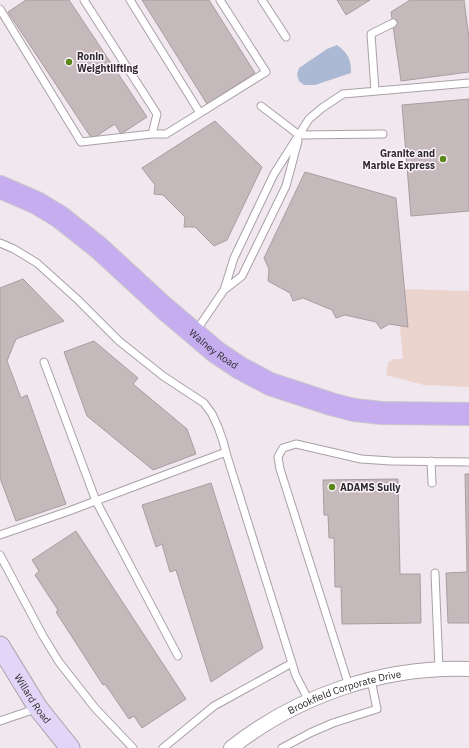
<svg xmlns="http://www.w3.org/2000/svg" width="469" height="748" viewBox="0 0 469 748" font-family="'IBM Plex Sans',sans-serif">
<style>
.green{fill:#ebd4ce}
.water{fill:#acb9d4}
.building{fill:#c6b9bb;stroke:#aa9da0}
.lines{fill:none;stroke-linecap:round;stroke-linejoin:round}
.service-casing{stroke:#a9a0a8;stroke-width:9}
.minor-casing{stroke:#a9a0a8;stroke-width:16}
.secondary-casing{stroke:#a9a0a8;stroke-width:21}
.primary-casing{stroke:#c8c8c8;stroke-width:24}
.service{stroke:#fff;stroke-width:7}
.minor{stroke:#fff;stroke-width:14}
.secondary{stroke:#e2d6f8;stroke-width:19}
.primary{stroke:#c5adf0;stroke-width:22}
.poi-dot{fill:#5a881a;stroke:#fef4fd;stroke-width:1.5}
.labels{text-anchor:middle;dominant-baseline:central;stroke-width:3;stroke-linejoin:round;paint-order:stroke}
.poi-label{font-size:10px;font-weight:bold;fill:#2d2a2d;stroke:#fef4fd;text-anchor:start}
.street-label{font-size:10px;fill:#2d2a2d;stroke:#fef4fd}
</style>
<rect width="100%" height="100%" fill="#f1e7ef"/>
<path class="green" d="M404,289L469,291V387L424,385L386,375L388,363L394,359H403L400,326L408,327Z"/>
<path class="water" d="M337,45C348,53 351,59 351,73L315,85H304L299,81L297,74L299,68L327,49Z"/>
<path class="building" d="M26,0H69L147,117L121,134L115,124L92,139L8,12Z
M142,0H209L255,73L207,104Z
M337,0H370L346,15Z
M410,0H464L469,38V72L401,81L391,12Z
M469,99V211L411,216L402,105Z
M215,121L262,167L227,240L214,246L195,227H184L185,217L163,195L154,194L155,185L142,168Z
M305,172L396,198L408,327L389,324L381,329L376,322L345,315L336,318L332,310L303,298L293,301L290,293L268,281L269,269L264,258Z
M23,279L64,321L16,339L7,361L21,398L27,395L66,504L16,521L0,478V288Z
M94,341L138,378L133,384L187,429L196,454L153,470L87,416L64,352Z
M465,474H469V623H448L446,573L467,572Z
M398,479L400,574H420L421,623L342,624L341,587H335L334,538H329L328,515H324L323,480Z
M211,483L263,648L211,682L176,570L170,572L162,544L156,547L142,505Z
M76,531L186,699L142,728L134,716L129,719L105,684L103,685L56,612L58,610L35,575L39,571L32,560Z"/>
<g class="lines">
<defs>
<path id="service" d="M130,0L200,113L266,72L220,0
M262,0L286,37
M0,9L81,142L152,134L157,114L84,0
M375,91L371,34L393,23
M261,106L299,135L383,134
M152,134H166L200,113
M0,243L14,249L37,263L77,299L119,341L163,376L204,403L212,414L218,427L223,441L227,456L296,676L309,701
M224,290L242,276L286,186L298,141
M196,331L224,290L234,258L274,174L309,119L322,108L343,94L469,83
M44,362L96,501L178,656
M431,461L432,483
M0,535L69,511L226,452
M0,555L43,636L59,662L95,708L133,748
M435,573L439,669
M349,686L280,469L278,457L280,453L283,448L296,444L361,459L391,461L469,462
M0,721L38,708
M163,748L214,706L292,663
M282,748L310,733L333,723L377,709L371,680"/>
<g id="minor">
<path id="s1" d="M231,748C298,695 384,666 469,669"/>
</g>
<g id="secondary">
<path id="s2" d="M0,646L38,708L70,748"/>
</g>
<g id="primary">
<path id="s3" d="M0,187L37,203L60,217L99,248L163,307L216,352L240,368L270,384L331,404L354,410L382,413L469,414"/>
</g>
</defs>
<use href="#service" class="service-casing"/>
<use href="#minor" class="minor-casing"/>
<use href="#secondary" class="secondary-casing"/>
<use href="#primary" class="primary-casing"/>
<use href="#service" class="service"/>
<use href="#minor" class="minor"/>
<use href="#secondary" class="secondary"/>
<use href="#primary" class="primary"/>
</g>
<g class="poi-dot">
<circle cx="69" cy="62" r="4"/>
<circle cx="443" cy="159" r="4"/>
<circle cx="332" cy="487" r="4"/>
</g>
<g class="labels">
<g class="poi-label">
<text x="77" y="56">Ronin<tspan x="77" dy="12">Weightlifting</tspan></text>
<text x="435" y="153" text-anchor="end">Granite and<tspan x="435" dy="12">Marble Express</tspan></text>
<text x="340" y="487">ADAMS Sully</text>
</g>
<g class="street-label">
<text stroke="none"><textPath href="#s3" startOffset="270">Walney Road</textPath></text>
<text stroke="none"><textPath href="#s1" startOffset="128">Brookfield Corporate Drive</textPath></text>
<text stroke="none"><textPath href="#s2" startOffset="62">Willard Road</textPath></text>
</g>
</g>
</svg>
